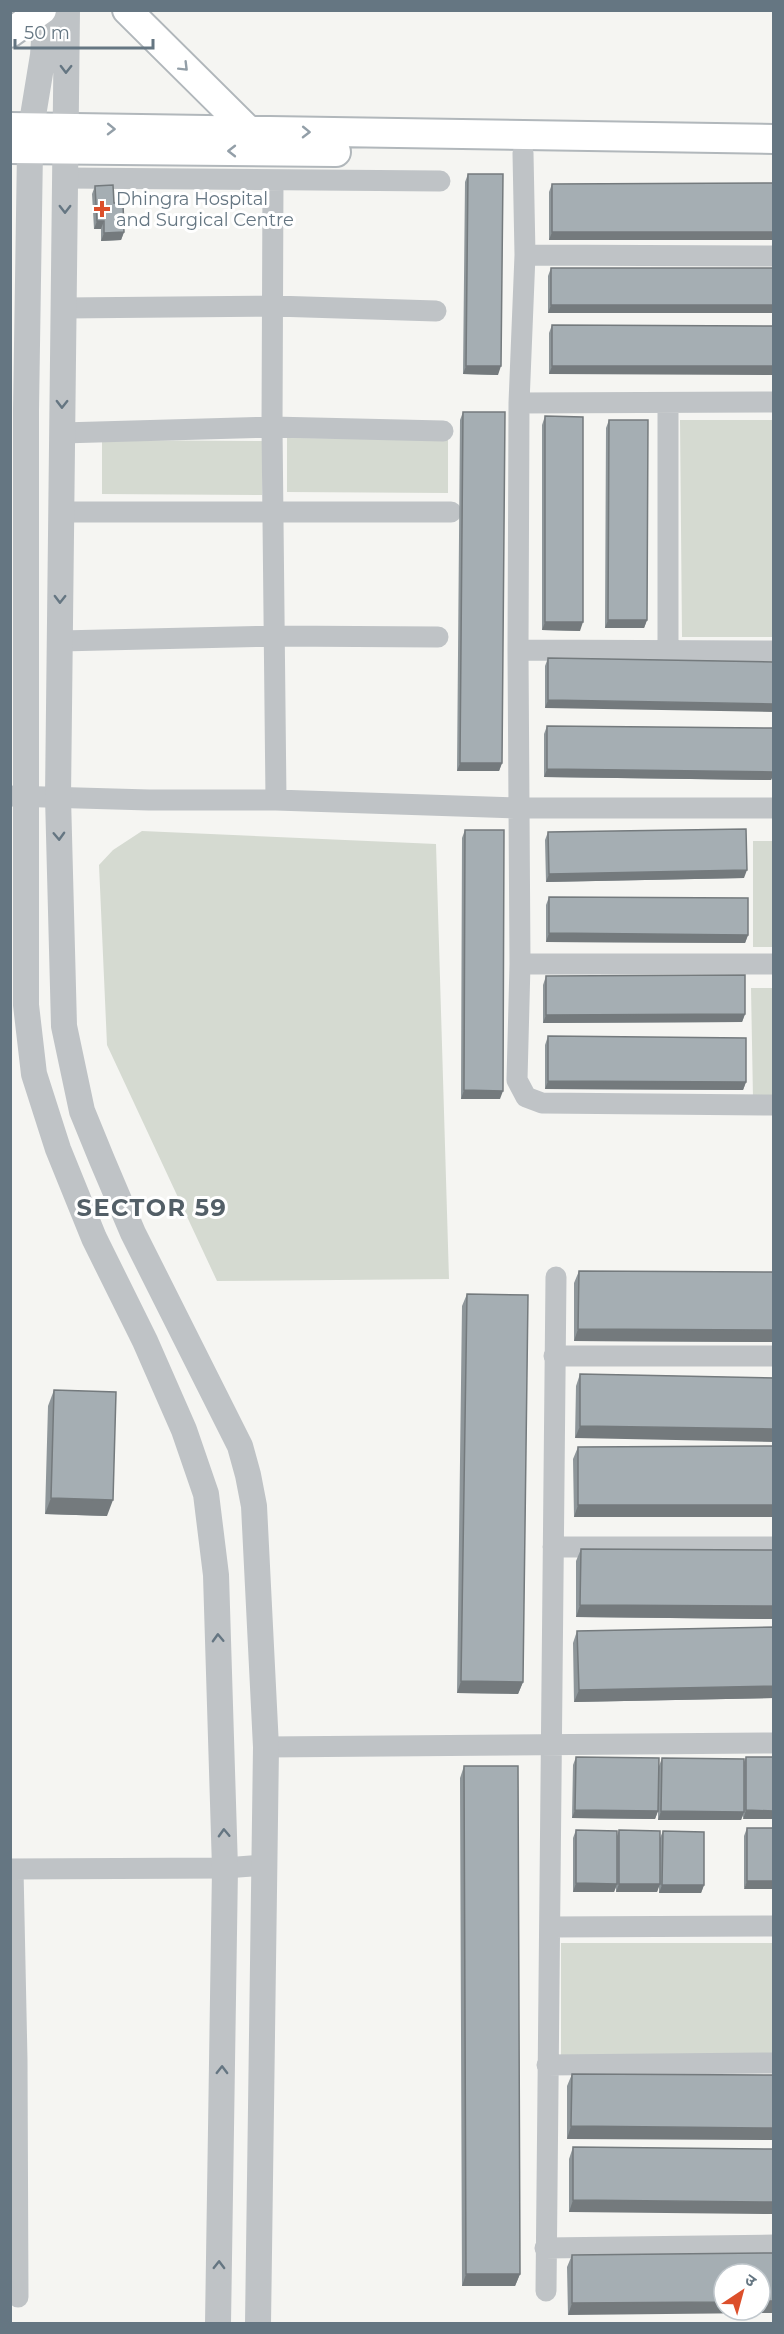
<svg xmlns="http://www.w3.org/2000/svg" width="784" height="2334" viewBox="0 0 784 2334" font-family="Montserrat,'Noto Sans Devanagari',sans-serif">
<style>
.green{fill:#d5dad1}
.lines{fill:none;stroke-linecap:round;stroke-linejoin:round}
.secondary-casing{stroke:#b1b7bb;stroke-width:32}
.minor{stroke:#bfc3c6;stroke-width:21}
.tertiary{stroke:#bfc3c6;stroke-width:26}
.secondary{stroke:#fff;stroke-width:28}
.wall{fill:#8e969a}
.shaded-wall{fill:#747a7d}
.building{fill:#a5aeb3;stroke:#747a7d;stroke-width:1.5}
.oneway{stroke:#939fa8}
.oneway2{stroke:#657682}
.poi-dot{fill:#dc4f2b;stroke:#fff;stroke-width:2}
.labels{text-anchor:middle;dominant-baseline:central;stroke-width:6;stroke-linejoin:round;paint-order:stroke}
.poi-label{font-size:18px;fill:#657682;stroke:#fff;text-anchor:start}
.district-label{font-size:24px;font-weight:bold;letter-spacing:1.5px;fill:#535f67;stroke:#fff}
</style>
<rect width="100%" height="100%" fill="#f5f5f2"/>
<path class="green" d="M680,420H773V637H682Z
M287,438L448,439V493L287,492Z
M102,440L262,441V495L102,494Z
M142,831L436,844L449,1279L217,1281L107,1045L99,865L113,850Z
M753,841H773V947H753Z
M751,988H773V1097L753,1098Z
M561,1943H773V2057H561Z"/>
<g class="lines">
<defs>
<path id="secondary" d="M127,10L249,131
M10,33L42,10
M10,127L774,139
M10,149L336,152"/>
</defs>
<use href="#secondary" class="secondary-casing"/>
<path class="minor" d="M523,153L525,255L519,403L518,650L520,964L517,1080L526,1097L542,1103L774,1105
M65,178L440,181
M273,180L272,427L276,800
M525,255L774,256
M64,308L274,306L436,311
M519,403L774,402
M62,433L272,427L443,431
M61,512H451
M60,641L275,636L438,637
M518,650L774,651
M668,651V403
M10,796L149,800H276L520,808H774
M520,964H774
M554,1356H774
M553,1547H774
M266,1747L774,1743
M10,1869L225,1868L264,1865
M13,1869L17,2060L18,2297
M550,1927L774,1926
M547,2065L774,2063
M545,2248L774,2245
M546,2291L556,1277"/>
<path class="tertiary" d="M46,10L43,55L31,128L30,150L26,410V1005L34,1074L58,1149L94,1238L145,1341L184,1430L206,1494L216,1575L225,1868L218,2324
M67,10L58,797L64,1026L82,1111L102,1160L133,1233L240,1446L248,1475L254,1506L266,1747L258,2324"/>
<use href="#secondary" class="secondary"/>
</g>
<path class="wall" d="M468,174L498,375L463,374L465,182Z
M774,183V240H549V192L552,184Z
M95,186L114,203L124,232L121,240L101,241V229H94L92,194Z
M551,268H774V313H548V276Z
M552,325L774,326L549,374V333Z
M463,412L502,763L499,771H457L460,420Z
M545,416L580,631L542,630V425Z
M609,420L647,620L644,628H605L606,428Z
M548,658L774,662L545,708V666Z
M547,726L774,728V773L771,780L544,777V734Z
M465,830L500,1099H461L462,838Z
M548,832L744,878L546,882L545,840Z
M549,897L748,935L745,943L546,942V905Z
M546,976L745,1014L742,1022L543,1023V985Z
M548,1036L746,1082L743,1090L545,1089V1045Z
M579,1271L774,1272V1342L574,1341V1283Z
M467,1294L523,1682L518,1694L457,1693L462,1306Z
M580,1374L774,1378L575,1438L576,1386Z
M54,1390L107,1516L45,1514L48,1406Z
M774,1446V1517H574L573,1459L578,1447Z
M581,1549L774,1550V1619L576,1617V1561Z
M774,1627V1698L574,1702L573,1643L577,1631Z
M576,1757L659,1766L662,1758L744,1762L746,1757H774L743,1819V1815L741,1820H658V1811L655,1819L572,1818L573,1765Z
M464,1766L520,2274L515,2286H462L460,1778Z
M747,1828H774L744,1889V1836Z
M576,1830L617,1836L619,1830L660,1838L663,1831L704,1885L701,1893H659V1885L657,1892H616V1887L614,1892H573V1838Z
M572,2074L774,2075L567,2139V2086Z
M573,2147L774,2149L569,2212V2159Z
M774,2253L568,2315L567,2267L572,2255Z"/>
<path class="shaded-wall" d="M97,221H104L101,229H94Z
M124,232L121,240L101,241L104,233Z
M552,232H774V240H549Z
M551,305H774V313H548Z
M466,366H501L498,375L463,374Z
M552,366H774V375L549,374Z
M608,620H647L644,628H605Z
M545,622H583L580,631L542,630Z
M548,700L774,704V712L545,708Z
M460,763H502L499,771H457Z
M547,769L774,772V773L771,780L544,777Z
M747,870L744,878L546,882L549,874Z
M549,933L748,935L745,943L546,942Z
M745,1014L742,1022L543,1023L546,1015Z
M548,1081L746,1082L743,1090L545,1089Z
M464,1090L503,1091L500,1099H461Z
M578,1329L774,1330V1342L574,1341Z
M580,1426L774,1429V1442L575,1438Z
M51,1498L113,1500L107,1516L45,1514Z
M578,1505H774V1517H574Z
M580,1605L774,1606V1619L576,1617Z
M461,1681L523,1682L518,1694L457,1693Z
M774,1686V1698L574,1702L579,1690Z
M575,1810L658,1811L655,1819L572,1818Z
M746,1810L774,1811V1819H743Z
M661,1811L744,1812L741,1820H658Z
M747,1881H774V1889H744Z
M576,1883L617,1884L614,1892H573Z
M619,1884H660L657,1892H616Z
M662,1885H704L701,1893H659Z
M571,2126L774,2128V2140L567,2139Z
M573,2200L774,2202V2214L569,2212Z
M466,2274H520L515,2286H462Z
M760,2301H774V2313L568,2315L572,2303L724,2302V2310H760Z"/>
<path class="building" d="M468,174H503L501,366H466Z
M774,183V232H552V184Z
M113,185L114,203H123L124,232L104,233V221H97L95,186Z
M551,268H774V305H551Z
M552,325L774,326V366H552Z
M463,412H505L502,763H460Z
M545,416L583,417V622H545Z
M609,420H648L647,620H608Z
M548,658L774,662V704L548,700Z
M547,726L774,728V772L547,769Z
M746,829L747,870L549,874L548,832Z
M465,830H504L503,1091L464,1090Z
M549,897L748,898V935L549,933Z
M745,975V1014L546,1015V976Z
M548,1036L746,1038V1082L548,1081Z
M579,1271L774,1272V1330L578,1329Z
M467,1294L528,1295L523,1682L461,1681Z
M580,1374L774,1378V1429L580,1426Z
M54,1390L116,1392L113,1500L51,1498Z
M774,1446V1505H578V1447Z
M581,1549L774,1550V1606L580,1605Z
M774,1627V1686L579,1690L577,1631Z
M576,1757L659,1758L658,1811L575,1810Z
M746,1757H774V1811L746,1810Z
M662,1758L744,1759V1812L661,1811Z
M464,1766H518L520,2274H466Z
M747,1828H774V1881H747Z
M576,1830L617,1831V1884L576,1883Z
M619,1830L660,1831V1884H619Z
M663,1831L704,1832V1885H662Z
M572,2074L774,2075V2128L571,2126Z
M573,2147L774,2149V2202L573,2200Z
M774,2253V2301H760V2274H724V2302L572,2303V2255Z"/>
<defs><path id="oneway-chevron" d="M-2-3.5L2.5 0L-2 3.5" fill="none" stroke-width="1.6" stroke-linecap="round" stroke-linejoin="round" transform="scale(1.5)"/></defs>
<g class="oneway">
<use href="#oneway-chevron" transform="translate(184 67) rotate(45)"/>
<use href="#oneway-chevron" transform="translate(111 129) rotate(1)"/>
<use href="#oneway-chevron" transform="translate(306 132) rotate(1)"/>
<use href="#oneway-chevron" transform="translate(232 151) rotate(-180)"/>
</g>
<g class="oneway2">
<use href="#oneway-chevron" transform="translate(66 69) rotate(91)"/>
<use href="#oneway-chevron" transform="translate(65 209) rotate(90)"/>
<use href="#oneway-chevron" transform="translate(62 404) rotate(91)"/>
<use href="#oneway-chevron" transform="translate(60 599) rotate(91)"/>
<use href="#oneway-chevron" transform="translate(59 836) rotate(88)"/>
<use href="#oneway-chevron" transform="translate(218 1638) rotate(-92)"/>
<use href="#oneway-chevron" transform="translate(224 1833) rotate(-92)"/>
<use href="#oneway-chevron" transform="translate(222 2070) rotate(-89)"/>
<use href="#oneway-chevron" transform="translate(219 2265) rotate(-89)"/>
</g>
<path class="poi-dot" d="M99 200h6v6h6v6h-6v6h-6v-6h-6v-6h6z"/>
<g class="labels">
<g class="poi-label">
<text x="116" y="199">Dhingra Hospital<tspan x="116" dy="21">and Surgical Centre</tspan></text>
</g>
<g class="district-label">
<text x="152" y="1207">SECTOR 59</text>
</g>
</g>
<rect width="784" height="2334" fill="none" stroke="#657682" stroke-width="24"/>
<g transform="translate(742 2292) rotate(36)"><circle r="28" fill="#ffffff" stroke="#c1c8cd" stroke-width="1.5"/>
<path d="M0-4.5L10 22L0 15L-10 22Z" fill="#dc4f2b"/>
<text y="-9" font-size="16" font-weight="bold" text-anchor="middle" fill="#657682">उ</text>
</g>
<path d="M15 39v9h138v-9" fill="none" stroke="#657682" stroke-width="3"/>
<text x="24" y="39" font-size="18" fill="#657682" stroke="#ffffff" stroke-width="4.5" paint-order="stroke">50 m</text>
</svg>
